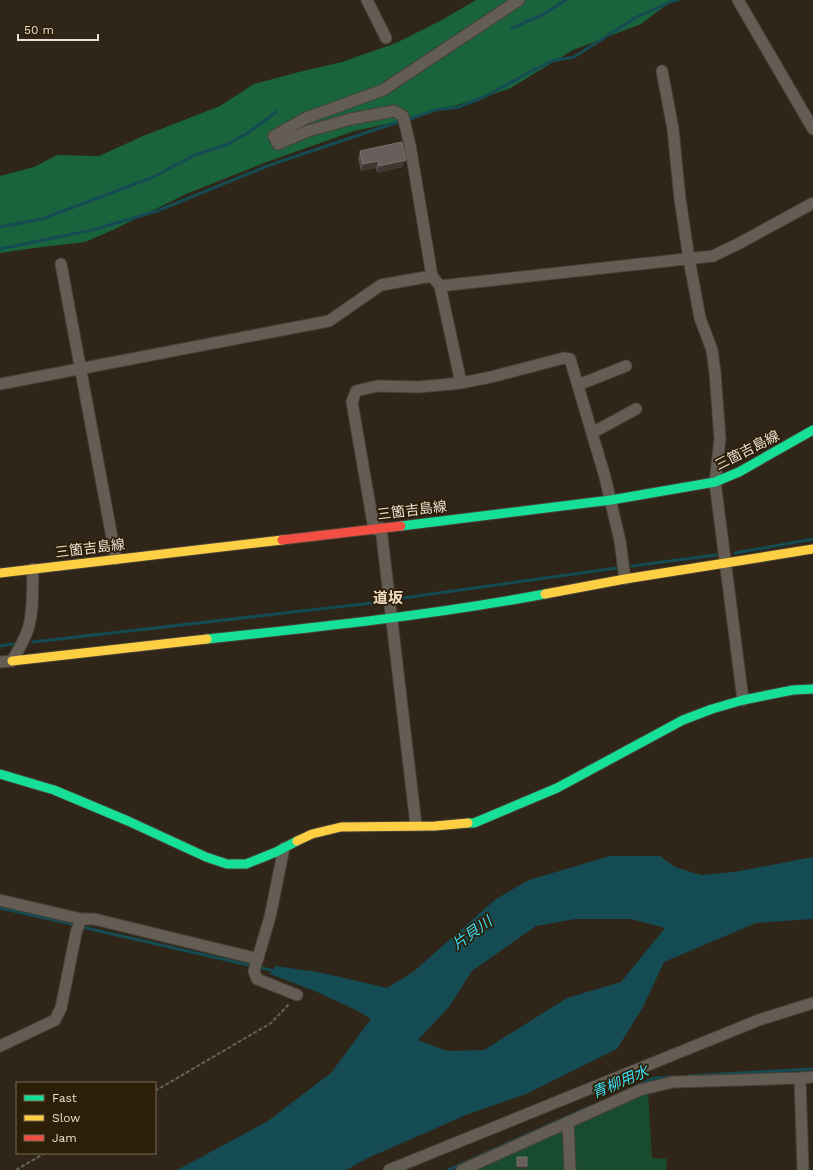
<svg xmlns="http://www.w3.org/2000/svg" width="813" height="1170" viewBox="0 0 813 1170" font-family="'Work Sans','Noto Sans JP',sans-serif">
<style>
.green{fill:#194c2f}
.forest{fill:#19633d}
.water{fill:#154b53;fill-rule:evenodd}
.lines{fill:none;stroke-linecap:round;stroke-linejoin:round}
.stream{stroke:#154b53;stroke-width:3}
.street-casing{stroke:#484138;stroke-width:13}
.fast-casing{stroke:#484138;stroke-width:11}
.slow-casing{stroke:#484138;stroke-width:11}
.jam-casing{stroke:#484138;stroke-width:11}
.path{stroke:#686259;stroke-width:2;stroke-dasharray:4 2;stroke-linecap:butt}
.street{stroke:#645d54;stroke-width:11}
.fast{stroke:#16e098;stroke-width:9}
.slow{stroke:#ffcf43;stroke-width:9}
.jam{stroke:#f24e42;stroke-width:9}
.wall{fill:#564e4b}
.shaded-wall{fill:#403731}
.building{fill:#665e5a;stroke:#7a726c}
.labels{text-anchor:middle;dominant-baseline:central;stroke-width:3.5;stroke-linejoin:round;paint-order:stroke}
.street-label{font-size:14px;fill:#e9dfd2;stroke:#2c1e07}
.neighbourhood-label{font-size:15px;font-weight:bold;fill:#f1ddc3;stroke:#2c1e07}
.water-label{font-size:15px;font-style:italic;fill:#3adff9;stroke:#2c1e07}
</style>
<rect width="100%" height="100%" fill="#2f2619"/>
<path class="green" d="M648,1092L652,1158L667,1159L666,1170H477Z"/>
<path class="forest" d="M476,0H673L641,24L573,50L509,89L415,118L354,131L264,163L186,194L113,230L85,242L34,248L0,253V176L34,167L57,155L99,156L143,136L220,106L254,84L299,72L342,62L396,43L440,21Z"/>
<path class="water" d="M610,856H660L675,867L701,875L734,872L813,857V919L756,923L664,962L643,1007L617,1049L526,1094L466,1115L370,1157L346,1170H177L268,1121L331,1073L371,1019L358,1011L317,992L270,974L275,966L318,972L387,988L413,972L496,899L529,880ZM576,919H631L665,928L621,982L567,998L484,1050L447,1051L418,1040L449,1007L472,971L536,926Z"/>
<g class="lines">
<path class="stream" d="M512,28L542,15L566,0
M407,120L435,110L459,107L486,96L528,73L552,61L574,57L635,18L670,2L678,0
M0,227L42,219L151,178L195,155L226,145L248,133L276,112
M0,249L92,230L157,211L270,165L401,121
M735,553L813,539
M632,566L716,555
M396,599L617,568
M33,642L381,602
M0,646L13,644
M0,908L76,925
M82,927L275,971
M688,1076L813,1069
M636,1086L654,1078L673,1077
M448,1170L591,1106"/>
<defs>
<path id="street" d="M367,0L386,38
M738,0L813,129
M662,71L673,129L680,199L689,259L700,318L712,350L715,372L720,439L715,482L743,700
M61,264L116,559
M440,286L713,256L738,244L813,203
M461,383L440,286L432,276L410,145L403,116L394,111L351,119L308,131L278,144L274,136L306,118L383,90L519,0
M0,384L329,321L381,285L432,276
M578,385L626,366
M592,433L636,409
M381,528L416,825
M374,529L352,402L356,391L377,386L419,387L461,383L491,377L564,358L570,359L605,477L620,541L625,579
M0,662L12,661C18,651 24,641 28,629C34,610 32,589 33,569
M284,848L270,917L254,971L257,979L297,995
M0,900L81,919
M0,1046L55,1020L61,1008L76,933L81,919H94L258,959
M800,1078L813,1077
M568,1122L570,1170
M389,1170L759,1020L813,1003
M462,1170L640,1090L673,1082L800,1078L803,1170"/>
<path id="fast" d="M401,526L611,500L715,482L739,472L813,430
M207,639C320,627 433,615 545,594
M0,774L54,790L128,821L206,857L227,864H246L276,852L297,841
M468,823H474L557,788L683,720L712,709L743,700L793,690L813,689"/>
<path id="slow" d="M0,573L282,540
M545,594L625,579L813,549
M12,661L207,639
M297,841L312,834L341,827L435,826L468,823"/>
<path id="jam" d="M282,540L401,526"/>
</defs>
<use href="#street" class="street-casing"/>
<use href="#fast" class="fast-casing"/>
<use href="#slow" class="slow-casing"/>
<use href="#jam" class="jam-casing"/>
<path class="path" d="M155,1091L271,1023L290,1003
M16,1170L45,1153"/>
<use href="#street" class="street"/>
<use href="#fast" class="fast"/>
<use href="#slow" class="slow"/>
<use href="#jam" class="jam"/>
</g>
<path class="wall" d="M360,151L403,167L377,173L376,168L361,171L358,158Z"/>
<path class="shaded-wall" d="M406,160L403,167L377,173L379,166Z
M378,161L376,168L361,171L363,164Z
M517,1166H527L526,1169L516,1168Z"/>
<path class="building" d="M402,142L406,160L379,166L378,161L363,164L360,151Z
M517,1157H527V1166H517Z"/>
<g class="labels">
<g class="street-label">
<text transform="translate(747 450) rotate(-27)">三箇吉島線</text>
<text transform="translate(412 510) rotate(-7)">三箇吉島線</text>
<text transform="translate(90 548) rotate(-7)">三箇吉島線</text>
</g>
<g class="neighbourhood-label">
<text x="388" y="598">道坂</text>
</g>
<g class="water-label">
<text transform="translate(472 933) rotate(-36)">片貝川</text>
<text transform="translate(620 1082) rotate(-23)">青柳用水</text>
</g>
</g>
<rect x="16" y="1082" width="140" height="72" fill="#2c1e07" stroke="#786b58"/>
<rect x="24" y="1095" width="20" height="6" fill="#16e098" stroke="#786b58"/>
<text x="52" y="1102" font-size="12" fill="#e9dfd2">Fast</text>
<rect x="24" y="1115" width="20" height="6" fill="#ffcf43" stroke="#786b58"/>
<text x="52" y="1122" font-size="12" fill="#e9dfd2">Slow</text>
<rect x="24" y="1135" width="20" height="6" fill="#f24e42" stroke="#786b58"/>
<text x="52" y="1142" font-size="12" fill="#e9dfd2">Jam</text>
<path d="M18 34v6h80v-6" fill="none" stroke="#e9dfd2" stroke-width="2"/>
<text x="24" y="34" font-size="12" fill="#e9dfd2" stroke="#2c1e07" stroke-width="3" paint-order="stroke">50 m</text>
</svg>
